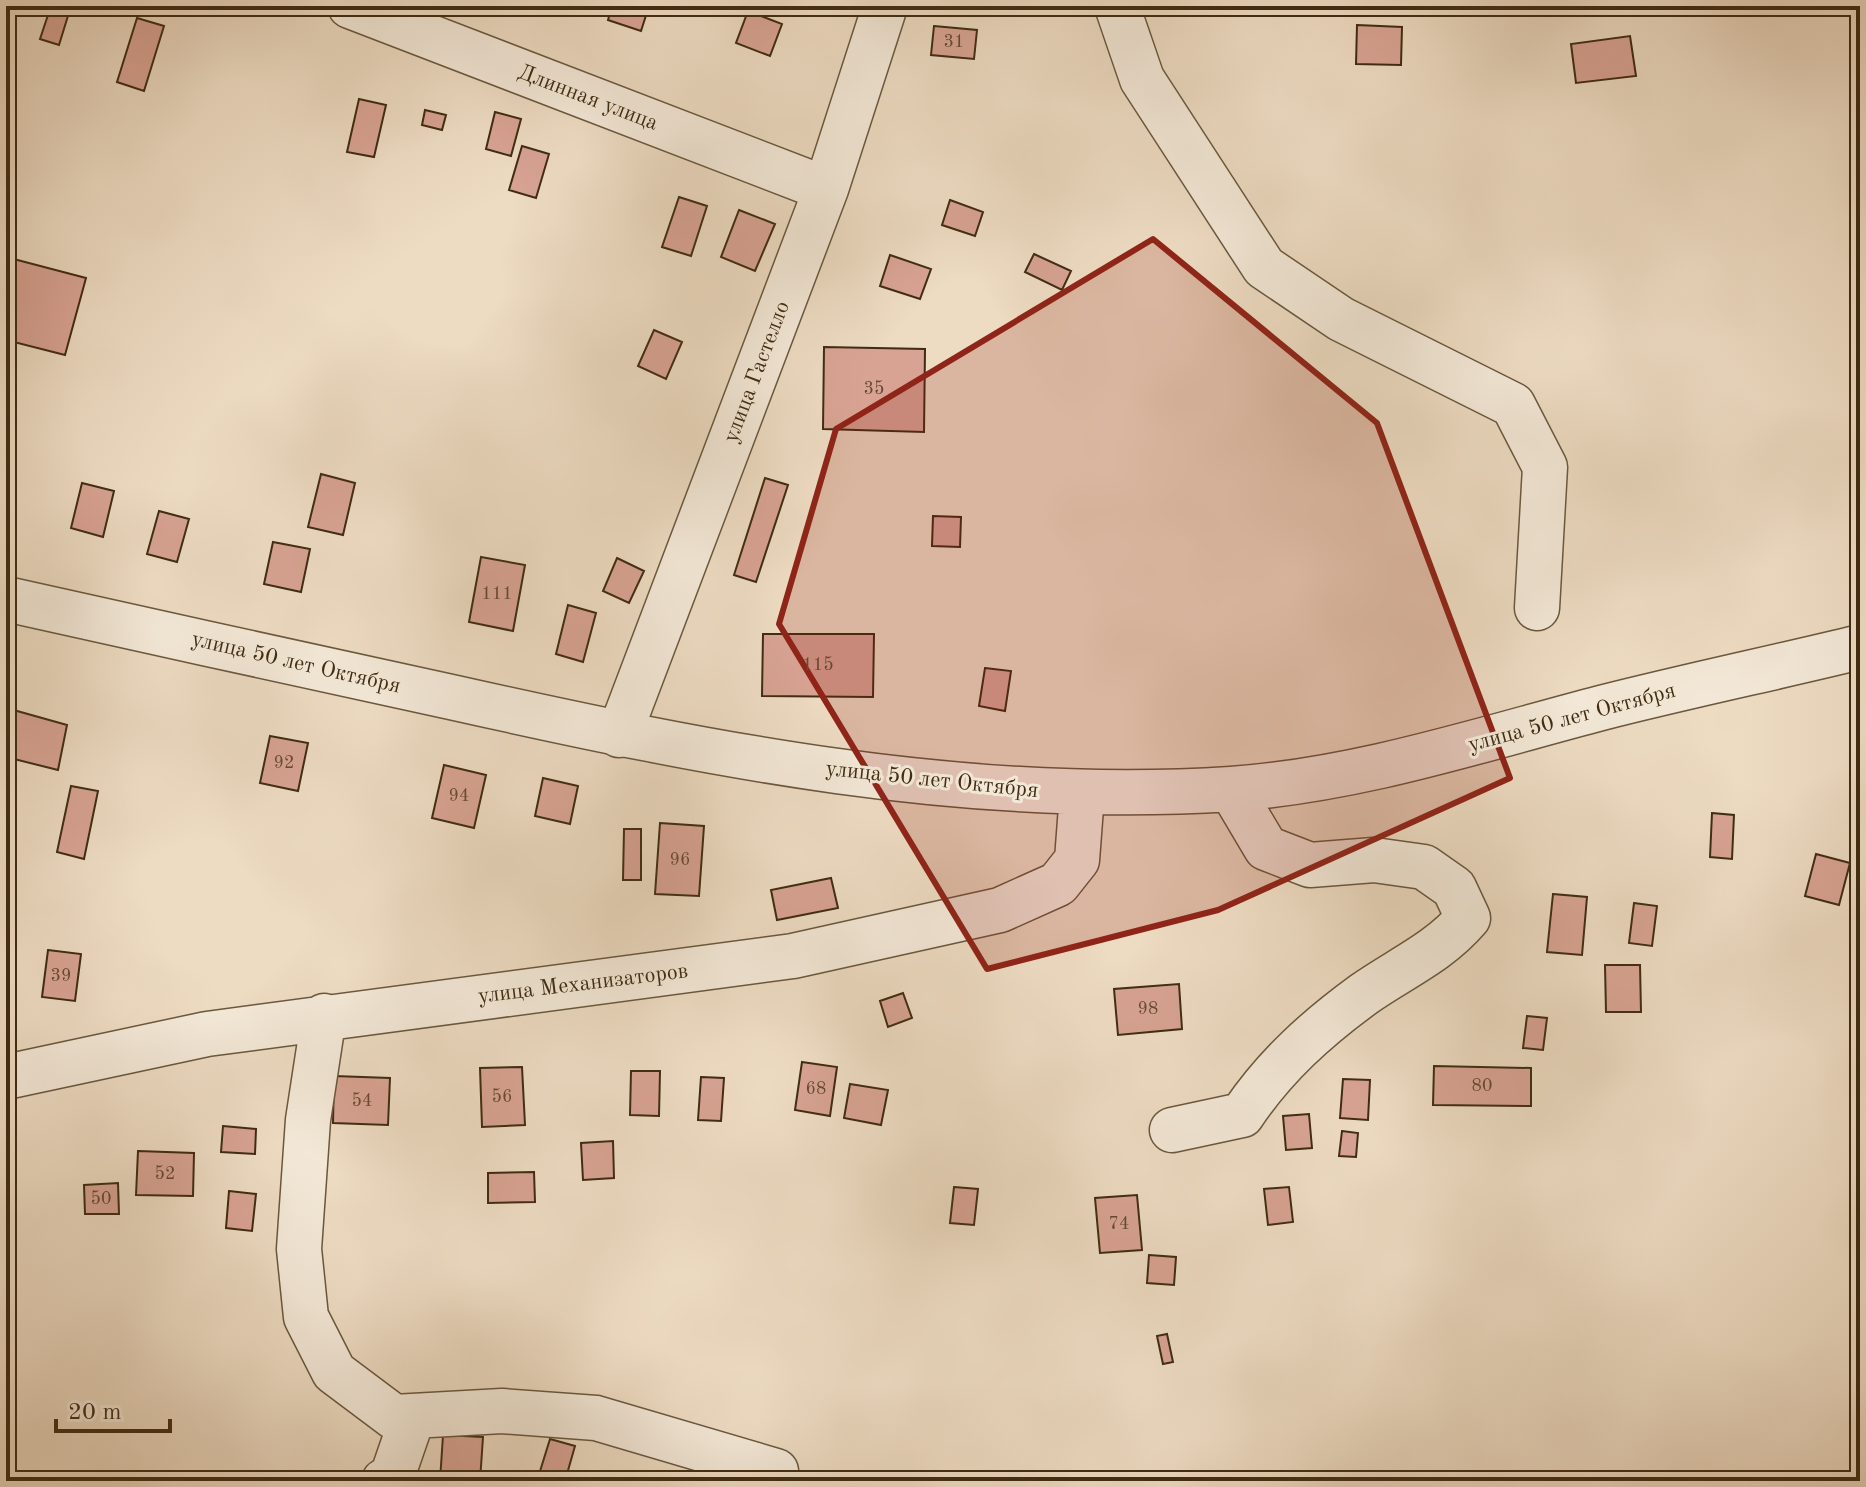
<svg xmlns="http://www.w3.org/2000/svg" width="1866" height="1487" viewBox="0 0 1866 1487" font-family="'Old Standard TT',serif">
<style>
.building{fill:#d8a393;stroke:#3f2c12;stroke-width:2}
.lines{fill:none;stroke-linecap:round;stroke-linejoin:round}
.minor-casing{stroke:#6a583e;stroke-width:47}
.minor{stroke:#f3e8d7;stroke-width:44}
.marked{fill:#8f2418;fill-opacity:0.2;stroke:#8f2418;stroke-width:6;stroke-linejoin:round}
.labels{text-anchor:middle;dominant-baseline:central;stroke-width:6;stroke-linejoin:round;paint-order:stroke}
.number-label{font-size:18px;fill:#654a32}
.street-label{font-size:22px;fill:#3f2c12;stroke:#f3e8d7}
</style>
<rect width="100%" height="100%" fill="#eddbc2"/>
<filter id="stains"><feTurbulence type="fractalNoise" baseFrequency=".0025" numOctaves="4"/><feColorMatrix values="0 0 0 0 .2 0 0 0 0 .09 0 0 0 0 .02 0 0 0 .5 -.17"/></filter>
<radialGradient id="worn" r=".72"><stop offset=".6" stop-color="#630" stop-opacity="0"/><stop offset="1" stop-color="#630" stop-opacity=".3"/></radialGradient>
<path class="building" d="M51,6H71L59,45L40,39Z
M612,6H649L641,31L608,20Z
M748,11L782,24L770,56L736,43Z
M137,18L164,26L144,91L117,82Z
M1357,25L1402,27L1401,65L1356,64Z
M934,26L977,30L974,59L931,55Z
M1630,36L1636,76L1576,83L1571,44Z
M359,99L386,105L374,157L347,152Z
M425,110L446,115L442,130L422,125Z
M495,112L521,119L511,156L486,149Z
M522,146L549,154L536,198L509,190Z
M679,197L707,206L691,256L662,247Z
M950,200L983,212L975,236L942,225Z
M739,210L775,224L755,271L721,257Z
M1034,254L1071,271L1062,290L1025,272Z
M890,255L931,269L920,299L880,286Z
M6,257L86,278L65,355L6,340Z
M654,330L682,342L666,379L638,366Z
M824,347L925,349L924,432L823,429Z
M321,474L355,483L343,535L308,527Z
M765,478L788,485L756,582L734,575Z
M82,483L114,491L103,537L71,528Z
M159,511L189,519L177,562L147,554Z
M933,516L961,517L960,547L932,546Z
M273,542L310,549L301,592L264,584Z
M481,557L525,565L513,631L469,622Z
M617,558L644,571L629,603L603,591Z
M568,605L596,613L583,662L556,654Z
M763,634H874L873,697L762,696Z
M985,668L1011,671L1005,711L979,706Z
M10,709L67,725L58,770L6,757Z
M270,736L308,743L298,791L260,783Z
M444,765L486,775L474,828L432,818Z
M543,778L578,786L570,824L535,816Z
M71,786L98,791L84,859L57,852Z
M1712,813L1734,815L1732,859L1710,857Z
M660,823L704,826L699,896L655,894Z
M624,829H641V880H623Z
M1860,835V867L1850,863Z
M1816,854L1850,863L1839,905L1805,896Z
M831,878L838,908L777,920L771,890Z
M1553,894L1587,897L1582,955L1547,952Z
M1634,903L1657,906L1652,946L1629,943Z
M48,950L81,954L75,1001L42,997Z
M1605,965H1640L1641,1012H1606Z
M1179,984L1182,1029L1118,1035L1114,989Z
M903,993L912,1018L888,1027L880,1001Z
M1527,1016L1547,1018L1543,1050L1523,1048Z
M802,1062L837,1067L830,1116L795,1110Z
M1434,1066L1531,1068V1106L1433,1105Z
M522,1067L525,1125L482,1127L480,1068Z
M631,1071H660L659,1116L630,1115Z
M334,1076L390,1078L388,1125L333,1123Z
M701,1077L724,1078L721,1121L698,1120Z
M1343,1079L1370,1080L1368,1120L1340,1118Z
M850,1084L888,1090L881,1125L844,1118Z
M1309,1114L1312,1148L1286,1150L1283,1116Z
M223,1126L256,1129L255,1154L221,1152Z
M1342,1131L1358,1133L1356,1157L1339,1156Z
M613,1141L614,1178L583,1180L581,1143Z
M138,1151L194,1153L193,1196L136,1195Z
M534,1172L535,1202L488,1203V1173Z
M118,1183L119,1214H85L84,1185Z
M954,1187L978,1189L974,1225L950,1223Z
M1289,1187L1293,1222L1268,1225L1264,1189Z
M229,1191L256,1194L252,1231L226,1228Z
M1137,1195L1142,1250L1100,1253L1095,1198Z
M1149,1255L1176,1257L1174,1285L1147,1283Z
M1167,1334L1173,1362L1163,1364L1157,1336Z
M443,1435L483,1437L480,1481H440Z
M550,1439L575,1446L565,1481H537Z"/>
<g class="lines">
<defs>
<path id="minor" d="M350,6L826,189
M1117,6L1142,79L1264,267L1341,319L1513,405L1545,467L1537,608
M6,599C154,632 303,665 451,697C710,755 964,806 1231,789C1358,780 1479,740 1601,708C1687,686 1774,668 1860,647
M619,735L826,189L885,6
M324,1016L308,1120L299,1249L306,1317L334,1372L394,1417L502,1411L596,1418L776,1471
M6,1077L207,1034L793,956L1000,910L1058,884L1077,860L1082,794
M1172,1130L1242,1115C1275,1066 1316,1029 1364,994C1401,968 1438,953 1468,918L1454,888L1424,867L1374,860L1310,865L1266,848L1231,789
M384,1481L392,1477L413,1416"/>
</defs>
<use href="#minor" class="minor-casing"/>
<use href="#minor" class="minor"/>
</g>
<path class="marked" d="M1153,239L1377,423L1510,778L1218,910L987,969L779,624L836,429Z"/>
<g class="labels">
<g class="number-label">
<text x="954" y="42">31</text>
<text x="874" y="389">35</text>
<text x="497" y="594">111</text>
<text x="818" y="665">115</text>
<text x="284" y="763">92</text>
<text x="459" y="796">94</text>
<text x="680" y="860">96</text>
<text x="61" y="976">39</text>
<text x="1148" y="1009">98</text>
<text x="1482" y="1086">80</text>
<text x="816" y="1089">68</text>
<text x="502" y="1097">56</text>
<text x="362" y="1101">54</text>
<text x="165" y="1174">52</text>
<text x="101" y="1199">50</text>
<text x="1119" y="1224">74</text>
</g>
<g class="street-label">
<text transform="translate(588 98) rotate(21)">Длинная улица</text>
<text transform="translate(757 372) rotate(-69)">улица Гастелло</text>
<text transform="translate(296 663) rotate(13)">улица 50 лет Октября</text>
<text transform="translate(1572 718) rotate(-15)">улица 50 лет Октября</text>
<text transform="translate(932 780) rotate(6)">улица 50 лет Октября</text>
<text transform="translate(583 984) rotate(-7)">улица Механизаторов</text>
</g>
</g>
<rect width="1866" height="1487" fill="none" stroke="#eddbc2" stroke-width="32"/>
<rect x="8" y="8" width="1850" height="1471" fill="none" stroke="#3f2c12" stroke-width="4"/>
<rect x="16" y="16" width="1834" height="1455" fill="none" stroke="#3f2c12" stroke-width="2"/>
<path d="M56 1419v12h114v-12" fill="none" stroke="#3f2c12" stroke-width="4"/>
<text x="68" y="1419" font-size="24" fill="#3f2c12" stroke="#f3e8d7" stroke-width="6" paint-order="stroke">20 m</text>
<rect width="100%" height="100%" filter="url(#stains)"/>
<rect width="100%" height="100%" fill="url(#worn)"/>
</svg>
